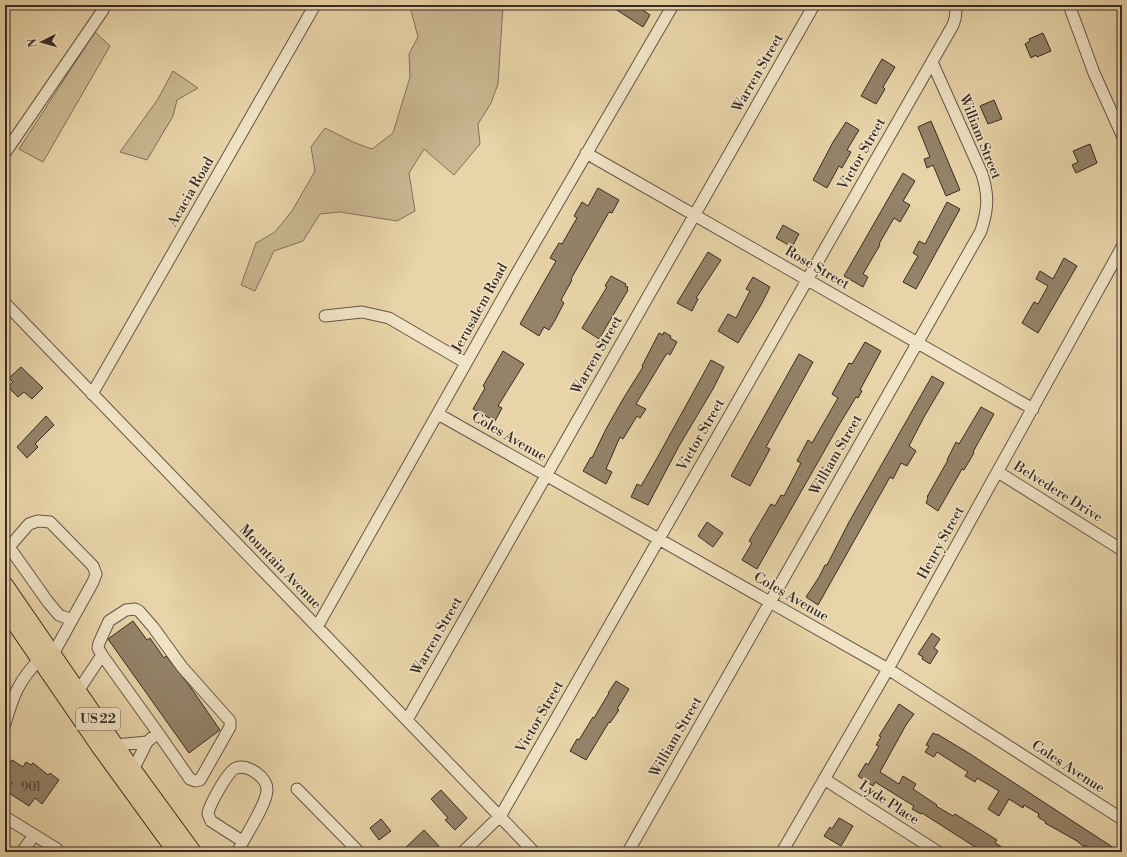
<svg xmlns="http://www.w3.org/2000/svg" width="1127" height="857" viewBox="0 0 1127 857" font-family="'Libre Bodoni',serif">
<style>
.green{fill:#cab792;stroke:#81725c}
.building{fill:#948369;stroke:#382c25}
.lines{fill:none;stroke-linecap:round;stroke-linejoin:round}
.minor-casing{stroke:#645646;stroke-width:13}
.highway-casing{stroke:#382c25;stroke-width:18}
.minor{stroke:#f0e3c6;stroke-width:11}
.highway{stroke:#e8d4a8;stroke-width:16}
.labels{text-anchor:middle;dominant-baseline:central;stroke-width:3;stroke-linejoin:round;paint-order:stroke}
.number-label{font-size:12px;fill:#4f4236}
.shield{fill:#f0e3c6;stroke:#6f6355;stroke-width:1}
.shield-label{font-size:13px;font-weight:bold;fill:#382c25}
.street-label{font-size:14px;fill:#382c25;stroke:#f0e3c6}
</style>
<rect width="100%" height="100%" fill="#e8d4a8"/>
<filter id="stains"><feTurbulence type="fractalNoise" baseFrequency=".005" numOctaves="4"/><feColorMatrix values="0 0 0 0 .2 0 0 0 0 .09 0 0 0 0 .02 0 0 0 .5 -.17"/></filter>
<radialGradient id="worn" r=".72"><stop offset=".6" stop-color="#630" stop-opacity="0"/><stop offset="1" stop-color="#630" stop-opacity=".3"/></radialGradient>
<path class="green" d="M464,5L503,6L498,84L491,103L478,124L480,144L454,175L424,149L409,173L415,211L397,221L340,212L320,214L303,241L274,251L255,291L241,285L256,243L275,232L292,211L315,171L311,147L325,128L353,142L372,149L393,133L410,77L409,54L418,37L410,7L442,9L463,8Z
M95,32L110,46L43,162L19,149Z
M173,71L198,88L177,100L173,116L147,160L120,152L158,99Z"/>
<path class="building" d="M609,5H636L650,15L643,27Z
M1043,33L1051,51L1037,57L1036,55L1031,58L1025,44L1030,41L1029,39Z
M882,59L895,67L883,87L885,89L876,104L861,96Z
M994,100L1002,119L988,124L980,106Z
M931,121L960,190L946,196L933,165L927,168L924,159L930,157L918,127Z
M846,122L859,130L847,150L851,152L842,168L839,166L827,188L813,180L833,142Z
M1090,144L1097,163L1076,173L1072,165L1078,162L1073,151Z
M903,173L915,181L903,201L910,205L900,222L894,218L879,244L880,245L863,274L868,277L863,287L844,276Z
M598,188L619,200L612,213L609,212L571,279L572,280L561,300L564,303L554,322L549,330L544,327L539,336L520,324L556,261L550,258L559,243L562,244L577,218L574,216L582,202L588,206Z
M947,202L960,209L916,289L903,282L918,256L913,253L919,241L925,244Z
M783,225L799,234L792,247L776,238Z
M708,252L721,260L696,298L698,299L692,311L677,303Z
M1064,258L1077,266L1038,333L1022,323L1034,302L1038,304L1048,286L1036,279L1040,271L1053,279Z
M611,276L626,284L625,286L628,287L627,289L628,290L599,339L582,328L607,287L605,286Z
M753,277L770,287L761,305L738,343L718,331L728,314L736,318L750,291L746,289Z
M664,332L671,336L670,338L677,342L670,355L667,353L636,404L646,409L640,418L637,416L623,439L620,437L606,469L612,472L606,484L583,471L591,457L592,458L606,429L623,399L643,367L642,366L659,333L663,335Z
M865,342L881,351L860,390L862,391L858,398L856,397L839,425L757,569L742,560L752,543L749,541L771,504L775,506L781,495L784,496L801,463L797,461L808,440L812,443L838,398L832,394L849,363L852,364Z
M503,351L524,364L498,406L502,408L495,421L473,409L485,388L483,386Z
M799,354L813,362L766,447L770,449L750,486L731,476Z
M711,360L724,367L713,389L679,446L648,505L631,497L637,484L641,486L656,460Z
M21,367L43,388L32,399L24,392L18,397L8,387L13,382L9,378Z
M932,376L944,383L924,417L909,446L916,451L907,466L901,463L893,479L890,477L818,605L806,597L819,577L825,565H827L849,522Z
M981,407L994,414L973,452L974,453L964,470L962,469L938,511L926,503L928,498L927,497L948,460H947L956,442L959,444Z
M46,416L54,425L35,444L38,447L27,458L17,447Z
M707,522L723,533L713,547L698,536Z
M133,621L147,640L150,638L164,658L166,656L189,685L220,730L189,753L108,639Z
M932,633L940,639L934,648L938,651L930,664L922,659L923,657L918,654Z
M616,681L629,689L617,709L619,710L610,723L609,722L586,760L570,751L577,739L579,740L593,717L594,718L609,693H608Z
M899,704L914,714L906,725L880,772L899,784L903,776L916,784L913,789L937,805L936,806L953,816L955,814L981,830L997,840L995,843L1010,852H983L922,813L921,814L912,809L914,806L875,782L873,786L858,776L866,763L868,765L879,746L876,745L881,737L879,736Z
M933,733L937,735V734L967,752L1120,852H1096L1085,845L1084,847L1077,841L1045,823L1046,822L1038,817L1039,814L1024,805L1023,808L1009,799L999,816L988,809L999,791L977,778L975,782L965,776L968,772L937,752L934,757L925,752L929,746L926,745Z
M12,760L23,767L26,762L31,765L33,763L48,775L50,773L59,780L42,804L35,798L29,806L6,791L12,783L5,779V770Z
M441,790L467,818L455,830L445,820L448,818L431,799Z
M839,818L853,826L841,846L824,836L830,827L832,829Z
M381,819L391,831L379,840L370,828Z
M424,830L439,846L433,852H401Z"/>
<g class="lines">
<defs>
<path id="minor" d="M1069,5L1094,73L1122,135
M5,153L103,10
M586,153L1033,409
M5,303L534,852
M325,316L362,312L389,318L466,363
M92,394L315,5
M438,414L888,669L1122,819
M998,472L1122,550
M5,547H9L29,524L38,521L50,522L93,566L96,574L93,582L53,654
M9,547L48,602L59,615L72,620
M317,627L517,273L673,5
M102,655L158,733
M78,691L102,655L98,648L99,643L109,621L126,610L135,609L139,611L153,627L182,667L230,721V727L200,780L195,781L190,779L158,733L147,742L133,770
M407,720L814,5
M5,724C13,696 19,680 40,659
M115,745L147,742
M824,779L938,852
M297,789L359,852
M5,817L57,849L55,852
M22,852L34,835
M239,852L238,851C245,836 267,804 267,790C267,777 248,764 236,768C228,771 209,805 208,814L211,821L242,841
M463,852L501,815L953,25C956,18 957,13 955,5
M628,852L981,231C988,209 989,196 982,174L932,62
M782,852L888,669L1122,247"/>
<path id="highway" d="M5,585L115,745L193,852
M5,609L99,746L176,852"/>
</defs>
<use href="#minor" class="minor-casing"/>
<use href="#highway" class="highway-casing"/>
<use href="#minor" class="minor"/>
<use href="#highway" class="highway"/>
</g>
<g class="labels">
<g class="number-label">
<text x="31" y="787">901</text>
</g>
<rect class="shield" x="76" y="708" width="44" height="22" rx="3"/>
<g class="shield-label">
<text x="98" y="719">US 22</text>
</g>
<g class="street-label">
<text transform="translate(758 73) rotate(-60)">Warren Street</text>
<text transform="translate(980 137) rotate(68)">William Street</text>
<text transform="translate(862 154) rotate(-60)">Victor Street</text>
<text transform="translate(191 192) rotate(-60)">Acacia Road</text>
<text transform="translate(817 268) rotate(30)">Rose Street</text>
<text transform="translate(480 308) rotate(-61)">Jerusalem Road</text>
<text transform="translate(597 355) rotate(-60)">Warren Street</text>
<text transform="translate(701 435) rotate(-60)">Victor Street</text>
<text transform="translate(509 437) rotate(30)">Coles Avenue</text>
<text transform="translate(836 455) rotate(-60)">William Street</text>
<text transform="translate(1058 492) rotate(32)">Belvedere Drive</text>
<text transform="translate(941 543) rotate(-61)">Henry Street</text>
<text transform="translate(280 567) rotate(46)">Mountain Avenue</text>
<text transform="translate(791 597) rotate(30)">Coles Avenue</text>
<text transform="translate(437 636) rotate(-60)">Warren Street</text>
<text transform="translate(540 717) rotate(-60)">Victor Street</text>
<text transform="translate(676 737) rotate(-60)">William Street</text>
<text transform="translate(1068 767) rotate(33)">Coles Avenue</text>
<text transform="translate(889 803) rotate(33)">Lyde Place</text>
</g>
</g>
<rect width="1127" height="857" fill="none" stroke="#e8d4a8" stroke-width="20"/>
<rect x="6" y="6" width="1115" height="845" fill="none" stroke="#382c25" stroke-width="2"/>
<rect x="10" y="10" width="1107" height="837" fill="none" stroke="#382c25"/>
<g transform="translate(42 42) rotate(264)" stroke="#f0e3c6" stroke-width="3" paint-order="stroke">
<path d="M0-3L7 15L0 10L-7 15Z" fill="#382c25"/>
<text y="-6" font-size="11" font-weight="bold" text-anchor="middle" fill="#382c25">N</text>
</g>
<rect width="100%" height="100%" filter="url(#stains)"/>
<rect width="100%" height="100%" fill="url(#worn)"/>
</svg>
